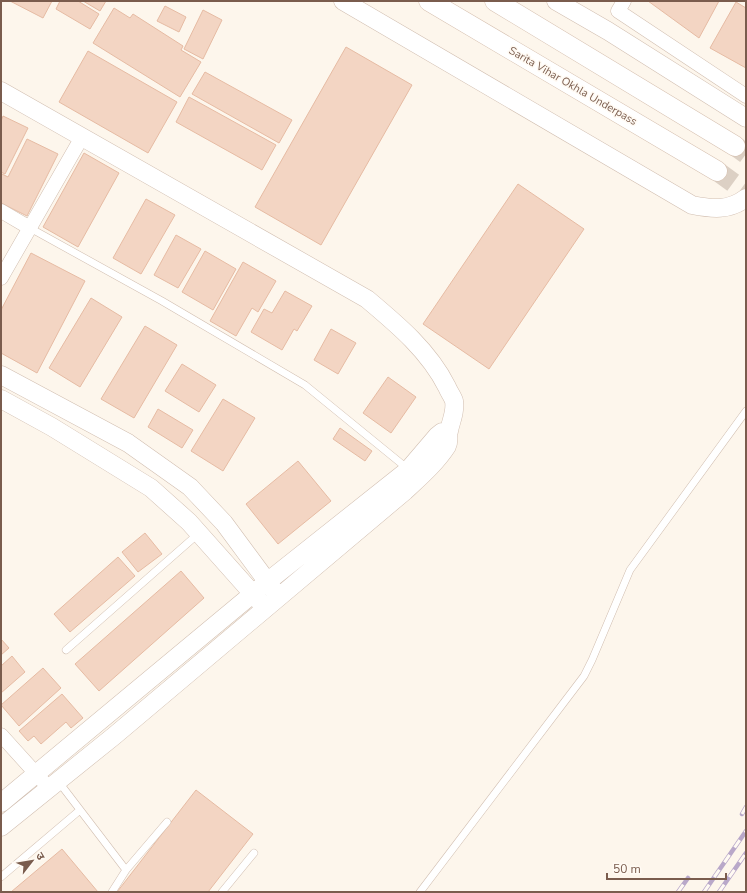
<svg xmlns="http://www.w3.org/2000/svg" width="747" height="893" viewBox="0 0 747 893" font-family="'Nunito Sans','Noto Sans Devanagari',sans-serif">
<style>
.building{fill:#f3d5c3;stroke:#e6bba3}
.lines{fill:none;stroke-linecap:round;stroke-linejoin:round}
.secondary-tunnel{stroke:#dcd0c4;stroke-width:20;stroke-dasharray:20 10;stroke-linecap:butt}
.service-casing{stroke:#d1beb0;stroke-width:8}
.minor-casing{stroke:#d1beb0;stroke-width:15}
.tertiary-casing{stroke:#d1beb0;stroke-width:19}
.secondary-casing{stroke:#d6c0b0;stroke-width:21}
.service{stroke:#fff;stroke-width:7}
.minor{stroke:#fff;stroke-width:14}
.tertiary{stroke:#fff;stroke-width:18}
.secondary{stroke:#fff;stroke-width:20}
.rail-casing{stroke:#b9a8c9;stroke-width:4.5}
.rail{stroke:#fffaf3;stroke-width:3;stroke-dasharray:9;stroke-linecap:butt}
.labels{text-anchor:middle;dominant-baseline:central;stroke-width:3;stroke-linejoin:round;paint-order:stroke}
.street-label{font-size:11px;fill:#7a5c4d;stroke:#fffaf3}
</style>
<rect width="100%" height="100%" fill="#fdf6ec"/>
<path class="building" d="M10,1H52L43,18Z
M60,1H78L99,14L90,29L56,9Z
M83,1H106L100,11Z
M648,1H719L699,38Z
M736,2L746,8V68L710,48Z
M165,6L186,17L179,32L157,21Z
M114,8L130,18L133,14L183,46L181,50L201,62L180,97L93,43Z
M203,10L222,20L203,59L184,49Z
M346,47L412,85L321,245L255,207Z
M88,51L177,102L148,153L59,102Z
M205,72L292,120L279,143L192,94Z
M189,97L276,145L262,170L176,122Z
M3,116L28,128L5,174L1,172V121Z
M27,139L58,154L27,216L1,203V176L2,174L8,177Z
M84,153L119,173L78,247L43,227Z
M518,184L584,229L489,369L423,324Z
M146,199L175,215L141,274L113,258Z
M176,235L201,249L178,288L154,275Z
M205,251L236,269L213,310L182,292Z
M31,253L85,281L37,373L1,353V310Z
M243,262L276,281L258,312L252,308L236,336L210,321Z
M285,291L312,306L297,331L294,329L282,350L251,332L264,309L272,313Z
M91,298L122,317L80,387L49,368Z
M145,326L177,345L134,418L101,399Z
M331,329L356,343L338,374L314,360Z
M182,364L216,385L199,412L165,391Z
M388,377L416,397L391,433L363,413Z
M223,399L255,418L223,471L191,451Z
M158,409L193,430L182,448L148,427Z
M340,428L372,451L365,461L333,439Z
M298,461L331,501L278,544L246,504Z
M145,533L162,554L138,572L122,552Z
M118,557L135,576L70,632L54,614Z
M181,571L204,598L99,691L75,664Z
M1,639L9,648L1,655Z
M12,656L25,672L1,693V666Z
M43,668L61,688L19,726L1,705Z
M62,694L83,718L71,728L66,722L41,744L34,736L28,741L19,731Z
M196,790L253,834L208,892H117Z
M62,849L98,892H11Z"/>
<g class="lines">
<path class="secondary-tunnel" d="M735,146L746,154
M717,171L746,192"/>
<defs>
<path id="service" d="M30,228L162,301L305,385L408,469
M66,650L198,534
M58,781L126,870
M1,877L80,810
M112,892L126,870L167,822
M222,892L254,853
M420,892L584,676L592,660L630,570L746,411"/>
<path id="minor" d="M624,1L618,11L746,96
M1,211L30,228
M1,278L82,137
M1,735L49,788"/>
<path id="tertiary" d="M343,1L692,205C712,209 729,211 746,198
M556,1L608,31L746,118
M1,91L367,299C398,325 429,351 447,387C449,392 453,397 454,401C456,412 451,420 449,431C447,436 450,440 447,446C436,463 420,477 405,491L114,736L1,827
M1,375L128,443L190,487L224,523L275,592
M1,399L52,427L151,488L189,522L261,603
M1,803L267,582L408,470L437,436L442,432H448"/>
<path id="secondary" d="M429,1L717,171
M495,1L735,146"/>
</defs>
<use href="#service" class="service-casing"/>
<use href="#minor" class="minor-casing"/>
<use href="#tertiary" class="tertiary-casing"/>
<use href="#secondary" class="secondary-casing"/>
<use href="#service" class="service"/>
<use href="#minor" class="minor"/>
<use href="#tertiary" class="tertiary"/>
<use href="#secondary" class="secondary"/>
<defs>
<path id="rail" d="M742,814L746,807
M678,892L688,878
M704,892L746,831
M719,892L746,853"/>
</defs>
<use href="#rail" class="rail-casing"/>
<use href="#rail" class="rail"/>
</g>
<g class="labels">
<g class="street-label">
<text transform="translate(573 86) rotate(30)">Sarita Vihar Okhla Underpass</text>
</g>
</g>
<rect width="747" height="893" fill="none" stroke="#7a5c4d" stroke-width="4"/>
<g transform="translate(32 861) rotate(59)" stroke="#fffaf3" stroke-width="3" paint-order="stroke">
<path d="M0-3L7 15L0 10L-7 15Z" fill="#7a5c4d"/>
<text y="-6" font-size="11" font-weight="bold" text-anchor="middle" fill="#7a5c4d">उ</text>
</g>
<path d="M607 873v6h119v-6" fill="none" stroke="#7a5c4d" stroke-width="2"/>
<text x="613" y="873" font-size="12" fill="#7a5c4d" stroke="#fffaf3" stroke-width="3" paint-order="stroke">50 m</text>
</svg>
